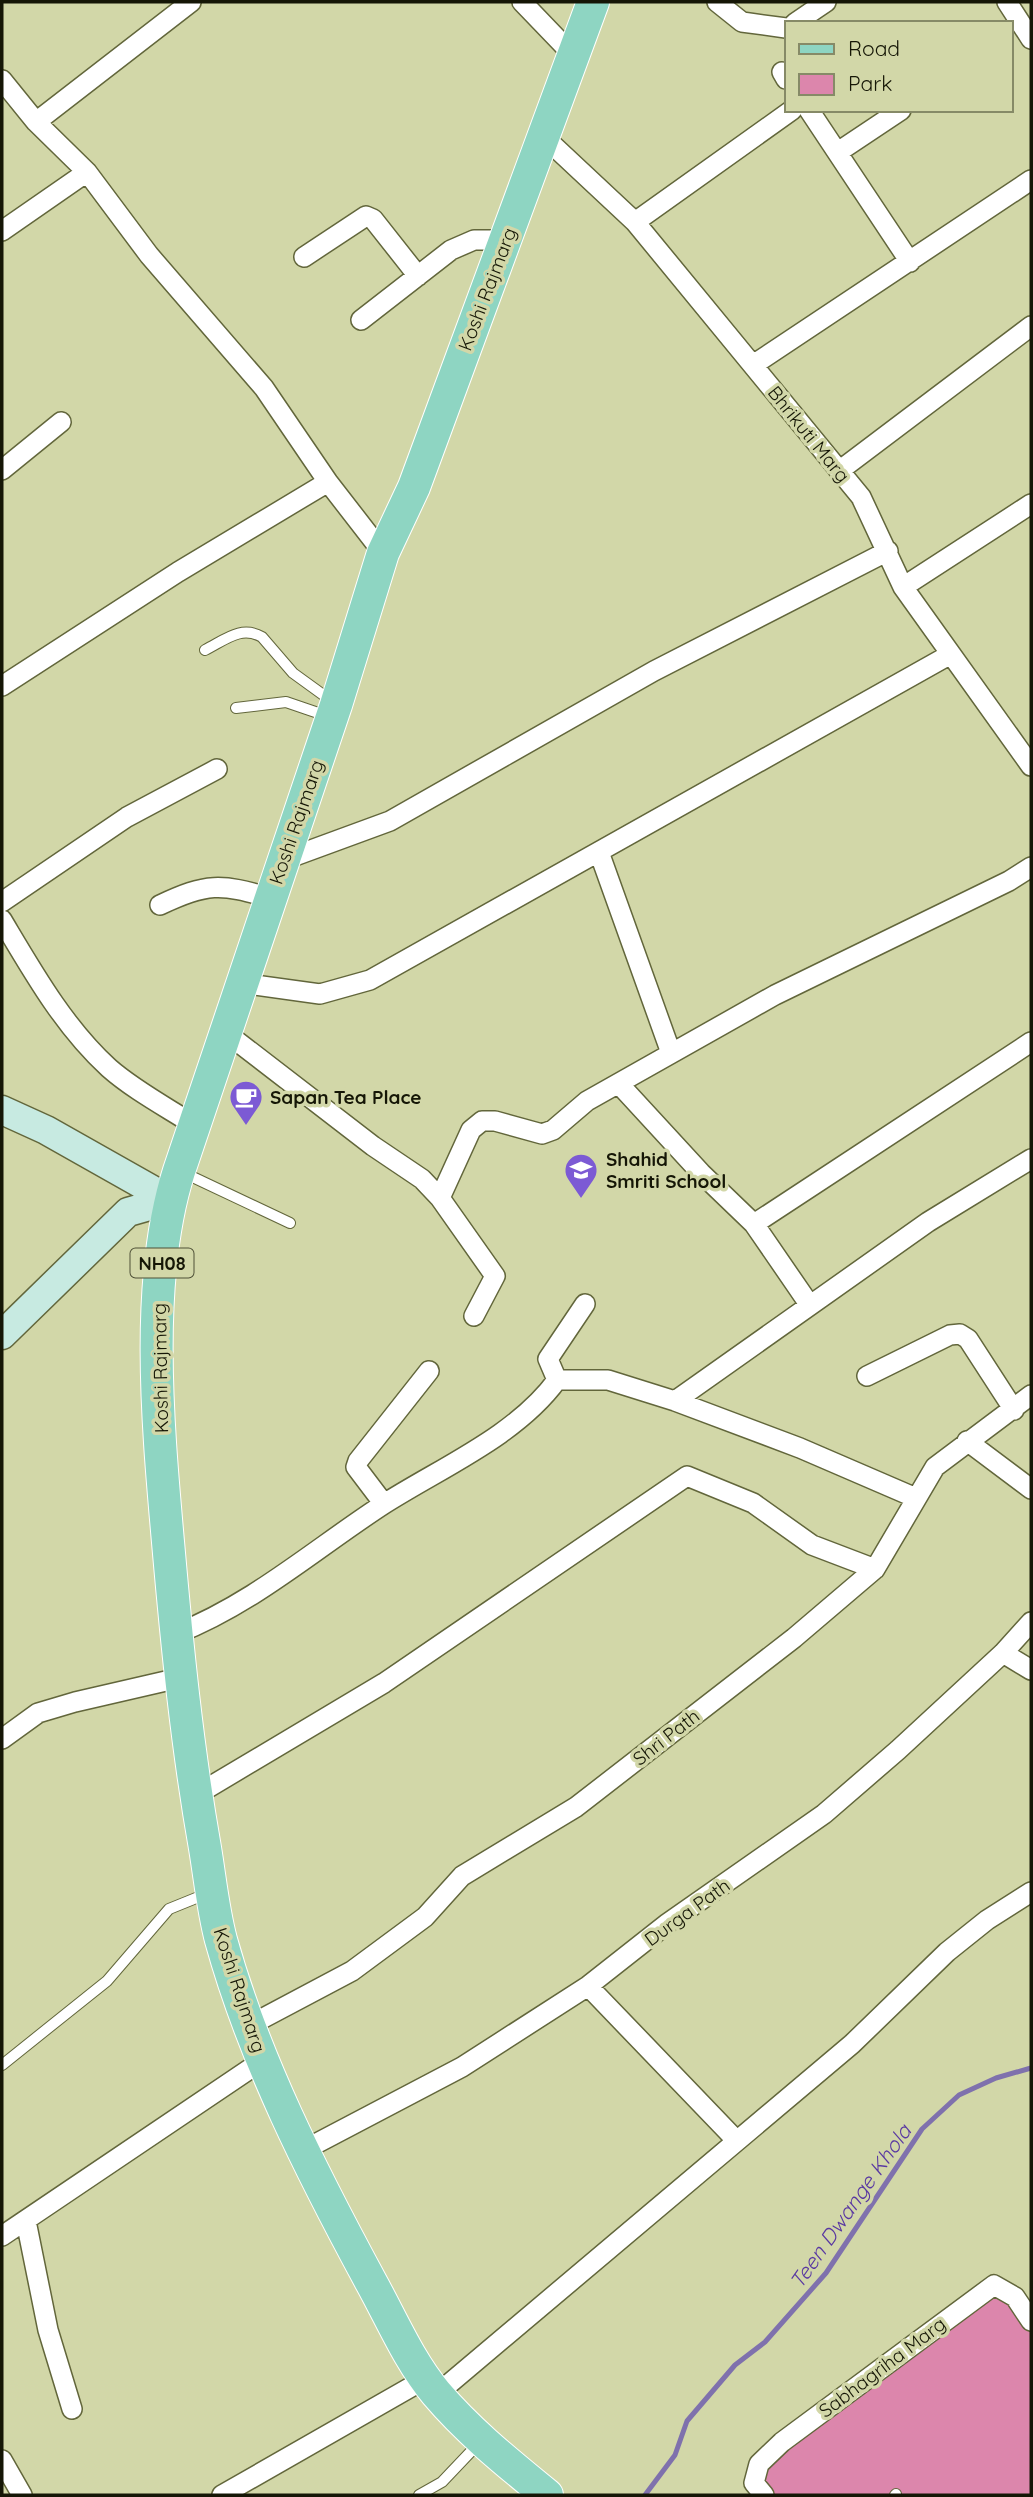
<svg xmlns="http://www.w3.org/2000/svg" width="1033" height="2497" viewBox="0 0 1033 2497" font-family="Quicksand,sans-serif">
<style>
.green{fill:#dc86ac}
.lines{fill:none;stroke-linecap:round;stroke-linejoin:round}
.stream{stroke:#7f71ad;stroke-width:5}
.lane-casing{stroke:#62663b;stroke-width:12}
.street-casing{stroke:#62663b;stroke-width:22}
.secondary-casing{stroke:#62663b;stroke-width:31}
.primary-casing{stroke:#fff;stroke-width:34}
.lane{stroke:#fff;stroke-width:10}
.street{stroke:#fff;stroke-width:19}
.secondary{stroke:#c7eae1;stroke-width:28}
.primary{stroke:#8ed5c2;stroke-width:32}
.labels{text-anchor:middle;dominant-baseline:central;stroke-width:7;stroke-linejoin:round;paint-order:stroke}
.shield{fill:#d2d7a8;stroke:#4e5037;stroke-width:2}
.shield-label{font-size:18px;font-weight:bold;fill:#151606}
.street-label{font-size:19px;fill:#151606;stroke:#d2d7a8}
.poi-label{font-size:19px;font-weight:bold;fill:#151606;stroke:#d2d7a8;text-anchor:start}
.water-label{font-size:21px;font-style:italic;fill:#5938a2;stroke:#d2d7a8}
</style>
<rect width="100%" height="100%" fill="#d2d7a8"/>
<path class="green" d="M994,2285L1031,2321V2495H764L759,2464Z"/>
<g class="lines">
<path class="stream" d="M645,2495L675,2455L687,2421L735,2365L765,2342L826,2273L922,2129L959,2095L996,2078L1031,2068"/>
<defs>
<path id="lane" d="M205,650C225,640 241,625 262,637L293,673L333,702
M236,708L286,702L327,716
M182,1172L290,1223
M2,2065L107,1981L169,1909L206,1894
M419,2495L442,2482L479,2443
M895,2495L896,2494"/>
<path id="street" d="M522,2L572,54
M717,2L742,22L786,28
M1007,2L1031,39
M795,23L826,2
M782,72L786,79
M2,80L36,122L87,172L149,255L264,388L328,482L383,553
M809,110L910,262
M36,122L191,2
M542,135L635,222L861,497L903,587L1031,766
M838,152L901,110
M635,222L792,110
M2,231L87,172
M304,257L366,216L373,219L418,276
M361,320L451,250L474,240H506
M753,365L1031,180
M2,470L61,422
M839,471L1031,326
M903,587L1031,504
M2,686L178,572L328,482
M599,852L671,1053
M281,861L390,821L654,671L888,551
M2,902L127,817L217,769
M160,905C207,883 220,883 270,898
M2,920C33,972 64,1027 109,1068C134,1090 166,1107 194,1125
M241,983L320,994L370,980L951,654
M225,1032L373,1146L422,1179L440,1198L495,1276L474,1316
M620,1085L701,1173L754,1224L809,1304
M440,1198L471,1130L482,1121H495L542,1134L553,1130L587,1101L775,995L1009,881L1031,867
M754,1224L1031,1042
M867,1376L950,1335L960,1334L968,1339L1014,1410
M557,1380L548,1359L585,1304
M675,1401L928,1222L1031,1159
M967,1441L1031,1489
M384,1504L356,1467L358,1461L429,1371
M176,1634C253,1604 316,1548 384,1504C442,1467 516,1436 557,1380H608L675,1401L800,1448L916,1498
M1003,1653L1031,1670
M2,1739L38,1713L75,1702L179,1678
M196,1795L384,1683L687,1476L753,1503L812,1545L875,1569
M588,1986L736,2140
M250,2025L352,1971L425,1917L462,1876L576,1807L794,1638L875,1569L935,1467L1031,1395
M304,2150L462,2067L588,1986L668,1923L824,1814L898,1750L1003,1653L1031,1622
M26,2221L48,2330L72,2409
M2,2236L263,2060
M437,2394L852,2044L947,1952L987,1920L1031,1892
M2,2460L22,2495
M222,2495L425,2379
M764,2495L754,2483L759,2464L782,2442L994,2285L1015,2297L1031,2321"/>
<path id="secondary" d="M2,1110L46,1130L170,1200
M2,1335L128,1212L170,1200"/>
<path id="primary" d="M547,2495C508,2463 469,2432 436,2393C409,2361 391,2318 371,2282C312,2173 254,2059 221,1940C213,1910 210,1878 205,1848C187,1746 177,1645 168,1542C158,1428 144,1280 179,1171L336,705L383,553L414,487L593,2"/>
</defs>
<use href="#lane" class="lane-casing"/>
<use href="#street" class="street-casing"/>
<use href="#secondary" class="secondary-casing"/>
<use href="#primary" class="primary-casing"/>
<use href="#lane" class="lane"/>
<use href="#street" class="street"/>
<use href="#secondary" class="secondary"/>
<use href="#primary" class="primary"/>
</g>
<defs>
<symbol id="cafe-pin" viewBox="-11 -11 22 30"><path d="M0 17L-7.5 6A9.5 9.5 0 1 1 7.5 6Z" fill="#7c5ad4" stroke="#d2d7a8"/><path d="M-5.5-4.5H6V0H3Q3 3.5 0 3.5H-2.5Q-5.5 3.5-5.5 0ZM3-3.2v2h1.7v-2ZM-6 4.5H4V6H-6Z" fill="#fff"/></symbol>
<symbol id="school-pin" viewBox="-11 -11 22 30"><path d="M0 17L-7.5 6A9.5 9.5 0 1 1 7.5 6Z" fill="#7c5ad4" stroke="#d2d7a8"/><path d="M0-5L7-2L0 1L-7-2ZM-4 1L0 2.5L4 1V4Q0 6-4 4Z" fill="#fff"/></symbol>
</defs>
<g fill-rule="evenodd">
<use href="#cafe-pin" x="227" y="1078" width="38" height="52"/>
<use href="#school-pin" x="562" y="1151" width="38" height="52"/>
</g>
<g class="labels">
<rect class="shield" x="130.5" y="1248.5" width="63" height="29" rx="5"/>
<g class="shield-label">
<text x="162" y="1263">NH08</text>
</g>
<g class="street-label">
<text transform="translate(487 289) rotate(-69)">Koshi Rajmarg</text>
<text transform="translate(809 434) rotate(51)">Bhrikuti Marg</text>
<text transform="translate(296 822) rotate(-71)">Koshi Rajmarg</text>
<text transform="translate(160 1368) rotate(-91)">Koshi Rajmarg</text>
<text transform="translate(666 1737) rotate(-38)">Shri Path</text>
<text transform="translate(687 1912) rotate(-36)">Durga Path</text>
<text transform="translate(240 1990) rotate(72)">Koshi Rajmarg</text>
<text transform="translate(882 2367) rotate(-37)">Sabhagriha Marg</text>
</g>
<g class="poi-label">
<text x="270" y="1097">Sapan Tea Place</text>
<text x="606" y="1159">Shahid<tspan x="606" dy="22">Smriti School</tspan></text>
</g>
<g class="water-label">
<text transform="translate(850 2206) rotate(-55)">Teen Dwange Khola</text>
</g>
</g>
<rect width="1033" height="2497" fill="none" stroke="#151606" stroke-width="7"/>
<rect x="785" y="21" width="228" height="91" fill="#d2d7a8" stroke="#868a67" stroke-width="2"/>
<rect x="799" y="44" width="35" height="10" fill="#8ed5c2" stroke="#868a67" stroke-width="2"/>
<text x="848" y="56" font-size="21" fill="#151606">Road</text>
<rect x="799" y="74" width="35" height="21" fill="#dc86ac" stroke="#868a67" stroke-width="2"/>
<text x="848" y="91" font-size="21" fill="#151606">Park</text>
</svg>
